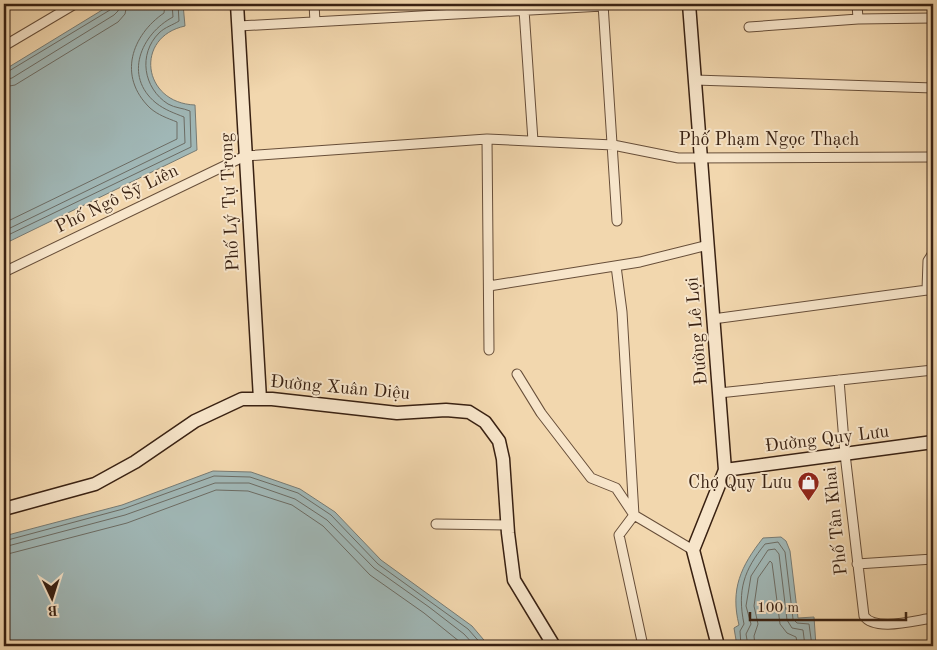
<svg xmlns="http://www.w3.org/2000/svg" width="937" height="650" viewBox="0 0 937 650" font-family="'Old Standard TT',serif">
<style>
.water{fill:#a0b7b6;stroke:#777b74}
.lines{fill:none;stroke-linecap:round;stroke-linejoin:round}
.shore{stroke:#6c6c64;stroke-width:1}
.street-casing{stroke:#674e39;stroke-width:11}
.secondary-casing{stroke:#392112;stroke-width:15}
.street{stroke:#f7e5ca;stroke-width:9}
.secondary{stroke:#f7e5ca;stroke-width:12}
.labels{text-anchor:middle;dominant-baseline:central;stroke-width:4;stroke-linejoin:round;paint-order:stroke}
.street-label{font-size:18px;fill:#392112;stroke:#f7e5ca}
.poi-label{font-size:18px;fill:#392112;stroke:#f7e5ca;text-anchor:end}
</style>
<rect width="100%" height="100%" fill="#f2d7ae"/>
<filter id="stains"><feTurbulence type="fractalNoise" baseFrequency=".004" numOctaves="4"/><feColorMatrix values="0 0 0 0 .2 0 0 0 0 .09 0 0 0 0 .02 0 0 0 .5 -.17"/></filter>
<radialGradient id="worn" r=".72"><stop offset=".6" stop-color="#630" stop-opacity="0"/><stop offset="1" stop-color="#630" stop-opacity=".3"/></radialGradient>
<path class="water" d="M112,4H183L185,26C134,37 142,103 195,105L197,150L6,243L4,237V70Z
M213,471L251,472L300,489L335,512L381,560L472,626L489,646H4V536L122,505Z
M781,537L786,541L790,551L798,618L814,617L816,646H737L734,628L739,625C730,589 741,566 763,538Z"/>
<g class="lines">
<path class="shore" d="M4,74L110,10L113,4
M4,80L12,78L114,15L118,11L120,4
M4,87L15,85L118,22L125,14L127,4
M4,223L177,139V122C167,118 158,115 150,108C117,76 132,35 164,13L165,4
M4,231L185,143L184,117C174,113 165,110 156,103C123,76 141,34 173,17L172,4
M4,237L191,147L190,111C183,108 175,108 168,104C143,88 138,54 159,33C165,27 173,25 179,21L178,4
M4,541L123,509L214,476L250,477L298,493L331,515L378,564L468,629L483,646
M4,547L125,515L215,483H249L295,499L327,520L374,568L429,607L464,634L475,646
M4,555L127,523L216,490L248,491L292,505L323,526L370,575L424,613L465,646
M741,646L740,631L744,624C737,590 744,570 765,544L778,542L785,552L793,619L797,623L809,624L812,646
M748,646L746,634L751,624L746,606L751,576L768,550L775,549L779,554L787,620L792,628L803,630L805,646
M755,646L754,636L758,624L754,606L758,578L770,561L772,563L780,624L787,633L796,637L798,646"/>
<defs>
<path id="street" d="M314,4L315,22
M603,4L617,221
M857,4L858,19
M524,10L533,141
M239,26L603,6
M749,27L858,19L933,18
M4,46L75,4
M695,80L933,88
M487,139L613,145L678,158L933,157
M616,266L622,312L634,515L619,535L643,646
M4,272L245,156L487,139L489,350
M489,286L640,262L708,245
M927,290L928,261L933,253
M713,319L927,290L933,291
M517,374L541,413L591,478L616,488L634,515L693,550
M839,380L845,454L864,616C875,632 916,620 933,618
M719,393L933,370
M436,524L507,525
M857,564L933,559"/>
<path id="secondary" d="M237,4L260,399
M689,4L725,470L693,550L718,646
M725,470L933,442
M4,509L95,484L135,462L195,421L242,399H272L397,413L446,410L469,412L485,422L499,441L503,459L508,533L514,580L554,646"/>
</defs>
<use href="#street" class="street-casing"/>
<use href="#secondary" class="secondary-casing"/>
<use href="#street" class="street"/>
<use href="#secondary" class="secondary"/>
</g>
<defs>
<symbol id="shop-pin" viewBox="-11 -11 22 30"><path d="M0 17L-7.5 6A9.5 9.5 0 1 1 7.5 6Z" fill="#8f2418" stroke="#f7e5ca"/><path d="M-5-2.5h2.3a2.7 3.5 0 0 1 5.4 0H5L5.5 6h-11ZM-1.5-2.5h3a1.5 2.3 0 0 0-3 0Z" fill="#fff"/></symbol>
</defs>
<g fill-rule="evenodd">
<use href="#shop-pin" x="796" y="470" width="25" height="34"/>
</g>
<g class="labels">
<g class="street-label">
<text x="769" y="140">Phố Phạm Ngọc Thạch</text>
<text transform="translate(117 199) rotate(-26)">Phố Ngô Sỹ Liên</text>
<text transform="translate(230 202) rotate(-93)">Phố Lý Tự Trọng</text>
<text transform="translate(697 331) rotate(-95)">Đường Lê Lợi</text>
<text transform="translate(340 388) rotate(5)">Đường Xuân Diệu</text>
<text transform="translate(827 439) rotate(-7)">Đường Quy Lưu</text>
<text transform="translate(836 521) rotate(-96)">Phố Tân Khai</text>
</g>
<g class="poi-label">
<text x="792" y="483">Chợ Quy Lưu</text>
</g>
</g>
<rect width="937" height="650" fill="none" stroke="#f2d7ae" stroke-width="20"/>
<rect x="5" y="5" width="927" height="640" fill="none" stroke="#392112" stroke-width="2.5"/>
<rect x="10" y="10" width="917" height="630" fill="none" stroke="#392112"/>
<g transform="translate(52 598) rotate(176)" stroke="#f7e5ca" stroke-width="4" paint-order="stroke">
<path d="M0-4L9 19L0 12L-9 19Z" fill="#392112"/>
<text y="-8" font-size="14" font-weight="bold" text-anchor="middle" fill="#392112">B</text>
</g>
<path d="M750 612v8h156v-8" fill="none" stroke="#392112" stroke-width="2.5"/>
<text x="757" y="612" font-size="15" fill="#392112" stroke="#f7e5ca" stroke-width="4" paint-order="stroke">100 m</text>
<rect width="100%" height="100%" filter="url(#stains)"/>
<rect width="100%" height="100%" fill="url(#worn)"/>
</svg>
